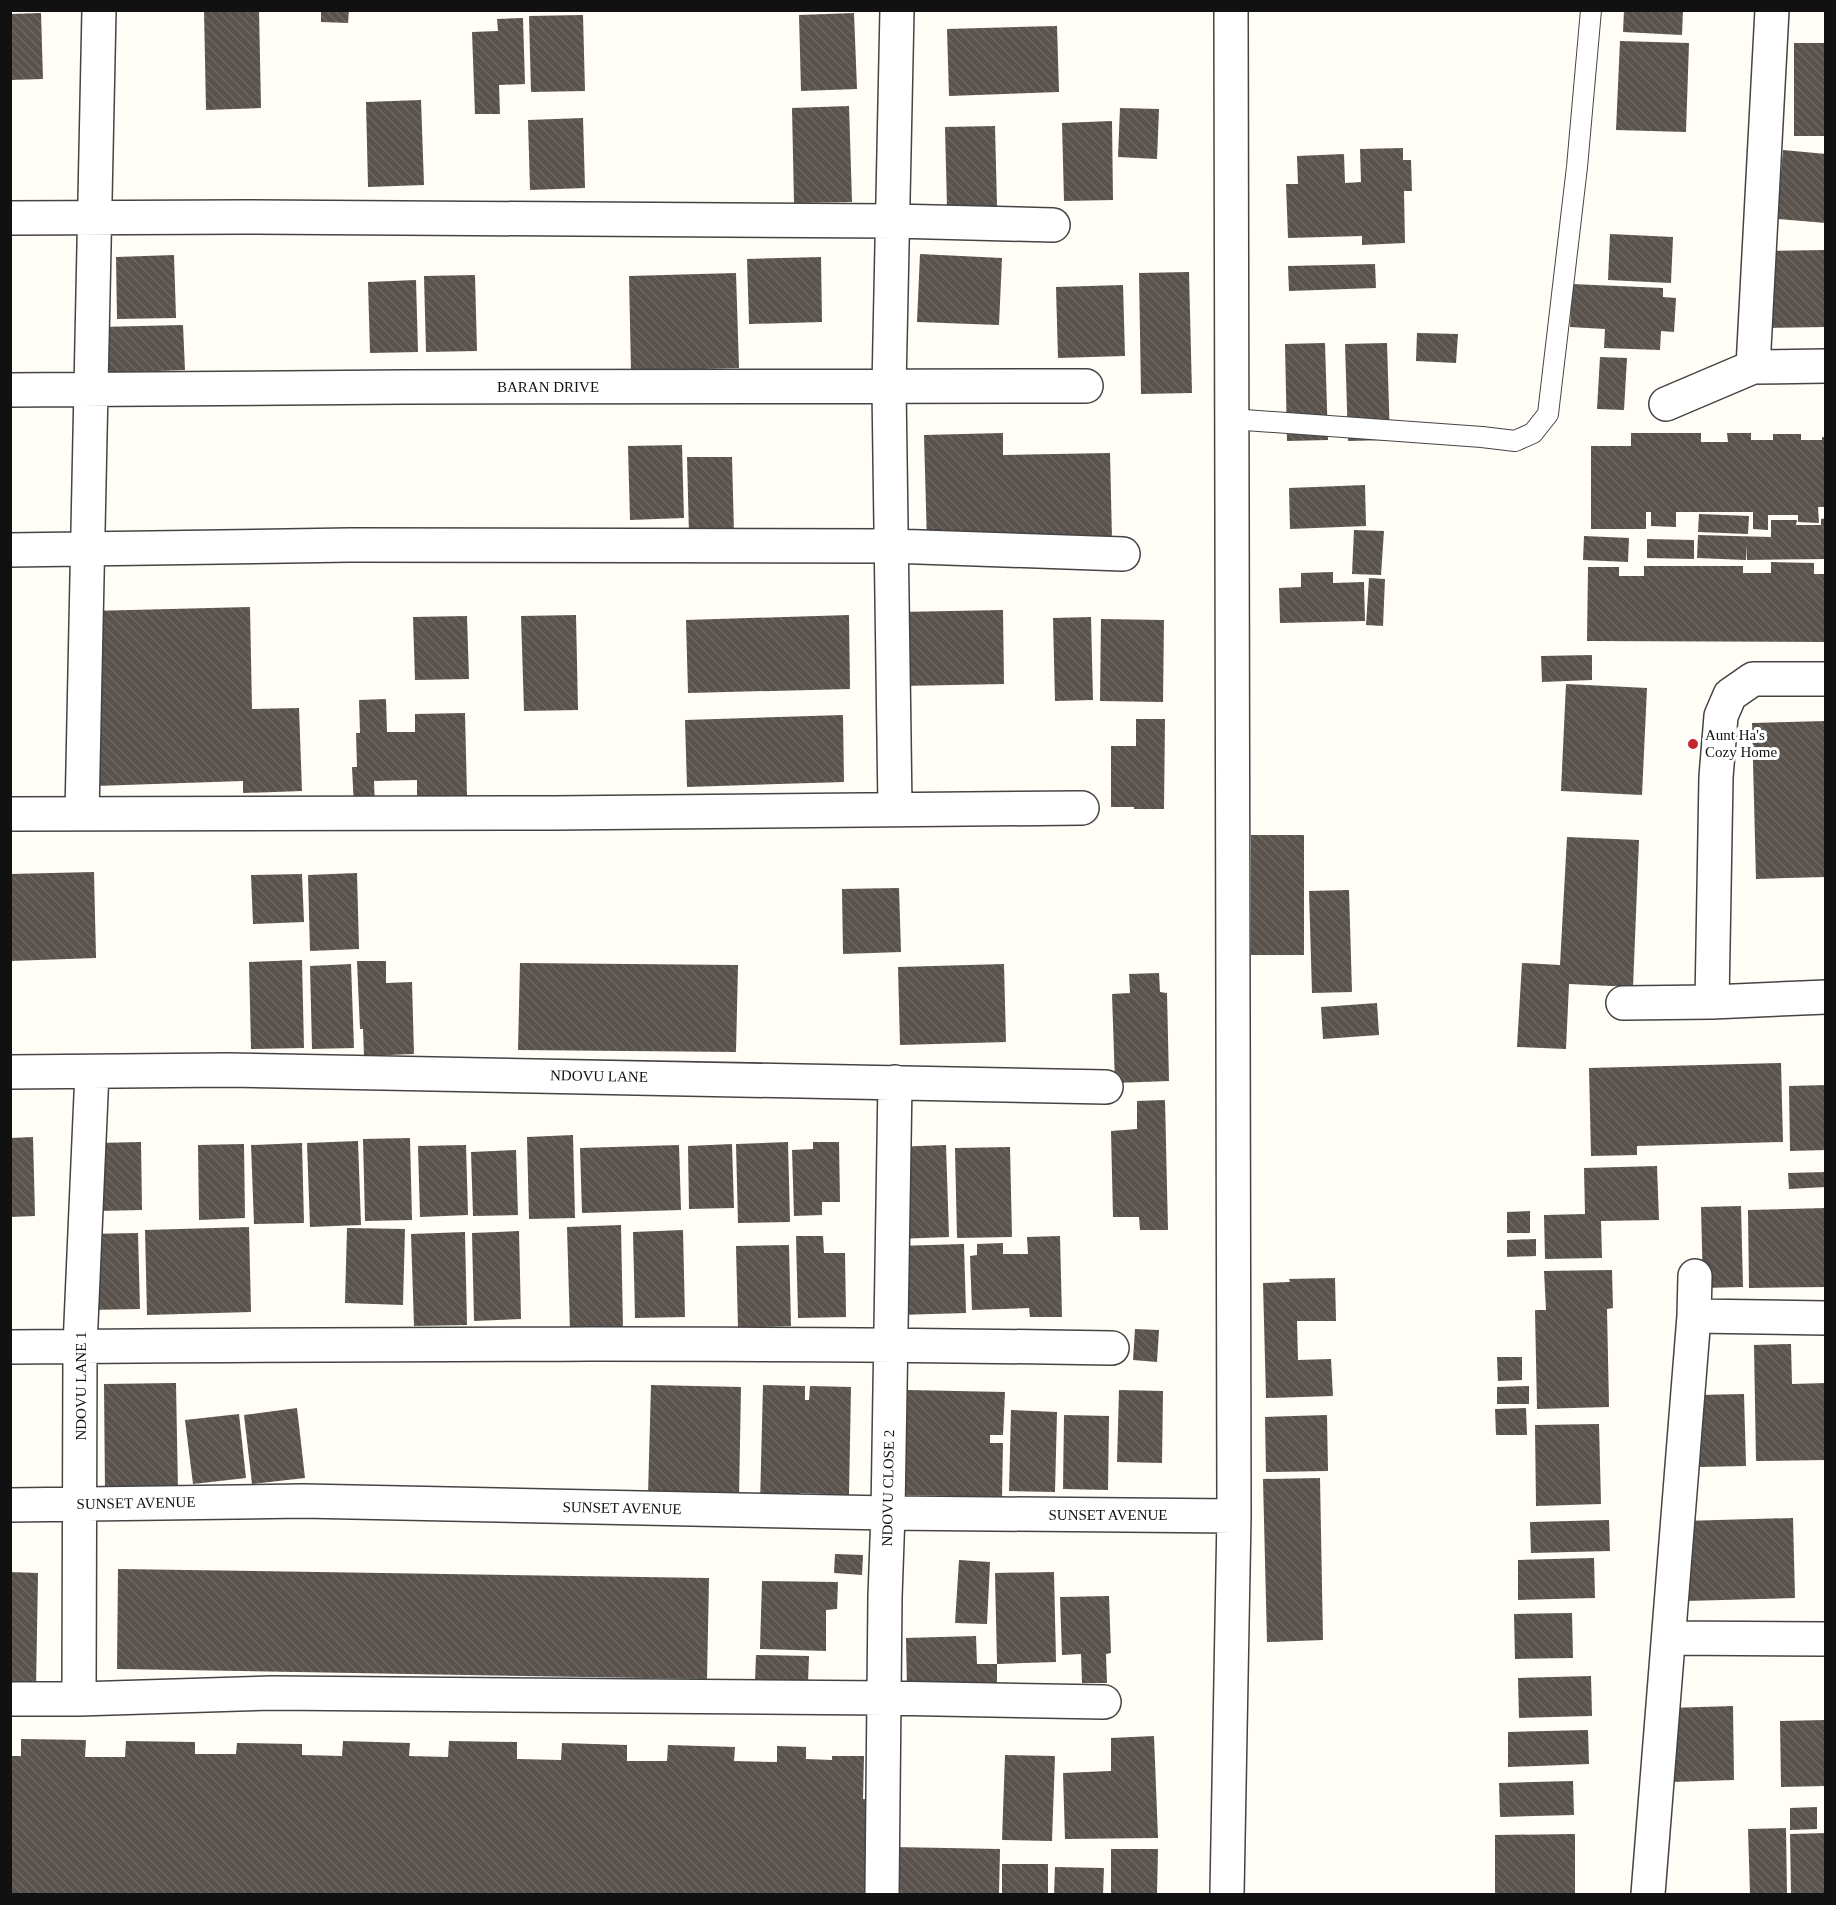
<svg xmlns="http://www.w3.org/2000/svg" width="1836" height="1905" viewBox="0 0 1836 1905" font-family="Georgia,serif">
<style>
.building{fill:url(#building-back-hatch)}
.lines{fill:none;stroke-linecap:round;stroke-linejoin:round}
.lane-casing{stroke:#444;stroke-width:22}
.street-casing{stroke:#444;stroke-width:36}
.lane{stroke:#fff;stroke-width:20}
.street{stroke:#fff;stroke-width:33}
.poi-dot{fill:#c4262e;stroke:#fff;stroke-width:2}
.labels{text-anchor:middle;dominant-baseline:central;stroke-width:6;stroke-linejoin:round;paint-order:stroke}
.street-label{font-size:15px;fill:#111;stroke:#fff}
.poi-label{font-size:15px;fill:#111;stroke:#fff;text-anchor:start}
</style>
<defs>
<pattern id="building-back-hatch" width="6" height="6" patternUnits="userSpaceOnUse" patternTransform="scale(1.5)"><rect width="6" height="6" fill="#5a524d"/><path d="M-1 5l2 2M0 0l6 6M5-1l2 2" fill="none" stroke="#6d6662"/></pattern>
</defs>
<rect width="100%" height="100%" fill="#fffdf5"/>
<path class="building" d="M204,10H259L261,108L206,110Z
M321,10H349L348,23L321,22Z
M1624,10H1683L1682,35L1623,32Z
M41,13L43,79L10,80V14Z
M854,13L857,89L801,91L799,15Z
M583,15L585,91L531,92L529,16Z
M523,18L525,84L499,85L500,114H475L472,32L498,31L497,19Z
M1057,26L1059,92L949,96L947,29Z
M1620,41L1689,43L1686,132L1616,130Z
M1794,43H1826V136H1794Z
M421,100L424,185L368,187L366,102Z
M849,106L852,202L794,203L792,108Z
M1120,108L1159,109L1157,159L1118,157Z
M583,118L585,188L530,190L528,120Z
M1112,121L1113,200L1064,201L1062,123Z
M995,126L997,206L947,208L945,127Z
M1403,148V160H1411L1412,191H1404L1405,243L1362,245V236L1288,238L1286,184H1298L1297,156L1344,154L1345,183L1361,182L1360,149Z
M1783,150L1826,154V223L1777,219Z
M1610,234L1673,237L1671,283L1608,280Z
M1826,250V327L1764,328L1762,251Z
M920,254L1002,258L999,325L917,322Z
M174,255L176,318L117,319L116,257Z
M821,257L822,322L749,324L747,259Z
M1375,264L1376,288L1289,291L1288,266Z
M1189,272L1192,393L1141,394L1139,273Z
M736,273L739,368L631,371L629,276Z
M475,275L477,351L426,352L424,276Z
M416,280L418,352L370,353L368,282Z
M1572,284L1663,288V297L1676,298L1674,332L1661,331L1660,350L1604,348L1605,329L1570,327Z
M1123,285L1125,356L1058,358L1056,287Z
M183,325L185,370L102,373L100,327Z
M1417,333L1458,334L1456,363L1416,361Z
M1325,343L1328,440L1287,441L1285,344Z
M1387,343L1390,440L1348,441L1345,344Z
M1600,357L1627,358L1624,410L1597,409Z
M1003,433V455L1110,453L1112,539L927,544L924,435Z
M1631,433H1701V442H1728L1727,433H1751V440H1773V434H1801V440H1822V437H1826V507H1818L1819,523L1798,522V515H1768V530L1753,529V512H1676V527L1651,526V512H1646V529H1591V446H1631Z
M682,445L684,518L630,520L628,446Z
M687,457H732L734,533L689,535Z
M1365,485L1366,526L1290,529L1289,488Z
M1699,514L1749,516L1748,534L1698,532Z
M1826,518V559L1747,560L1746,545V560L1697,558L1698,535L1771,537V520H1797L1796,525H1821V519Z
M1354,530L1384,531L1381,575L1352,574Z
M1584,536L1629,538L1628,562L1583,560Z
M1647,539L1694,540V559L1647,558Z
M1771,562L1814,563V574H1826V642L1587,641L1588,567H1619V576H1644V566H1743V573H1771Z
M1333,572V583L1364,582L1365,621L1280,623L1279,588L1301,587V573Z
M1369,578L1385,579L1383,626L1366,625Z
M250,607L252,709L299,708L302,791L243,793V781L95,786L90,611Z
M1003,610L1004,684L900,686L899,612Z
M576,615L578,710L524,711L521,616Z
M849,615L850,689L688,693L686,620Z
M467,616L469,679L415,680L413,617Z
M1091,617L1093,700L1055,701L1053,618Z
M1101,619L1164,620L1163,702L1100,701Z
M1592,655V680L1542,682L1541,656Z
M1566,684L1647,688L1642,795L1561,791Z
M386,699L387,732H415V714L465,713L467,796L417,797V780L374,781L375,807H354L352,767H357L356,733H360L359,700Z
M843,715L844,782L687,787L685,720Z
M1136,719H1165L1164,809H1134V807H1111V746H1136Z
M1826,721V877L1756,879L1752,723Z
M1251,835H1304V955H1251Z
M1567,837L1639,840L1633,987L1569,984L1566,1049L1517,1047L1522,963L1560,965Z
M94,872L96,958L10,961V874Z
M357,873L359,949L310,951L308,875Z
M302,874L304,922L253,924L251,875Z
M899,888L901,952L843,954L842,889Z
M1349,890L1352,992L1312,993L1309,891Z
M302,960L304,1048L251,1049L249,962Z
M357,961H386V983L412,982L414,1054L364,1056L363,1029H360Z
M520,963L738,965L736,1052L518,1050Z
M351,964L354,1048L312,1049L310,966Z
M1004,964L1006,1042L900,1045L898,967Z
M1159,973L1160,992L1167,993L1169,1081L1115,1083L1112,994L1130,993L1129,974Z
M1377,1003L1379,1035L1323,1039L1321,1007Z
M1781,1063L1783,1142L1637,1146V1155L1591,1156L1589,1068Z
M1826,1085V1150L1790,1151L1789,1086Z
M1165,1100L1168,1230H1140L1139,1217H1113L1111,1131L1137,1129V1101Z
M573,1135L575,1218L529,1219L527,1137Z
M33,1137L35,1216L10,1217V1138Z
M410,1138L412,1220L365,1221L363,1139Z
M358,1141L361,1225L310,1227L307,1143Z
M141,1142L142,1210L98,1211L96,1143Z
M788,1142L790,1222L738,1223L736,1144Z
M813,1142H839L840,1202H822V1215L794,1216L792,1150L813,1149Z
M302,1143L304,1223L254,1224L251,1145Z
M244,1144L245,1218L199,1220L198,1145Z
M732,1144L734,1208L689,1209L688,1146Z
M466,1145L468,1215L420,1217L418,1146Z
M679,1145L681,1210L582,1213L580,1148Z
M946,1145L949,1237L897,1239L894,1147Z
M1010,1147L1012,1237L957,1238L955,1148Z
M516,1150L518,1215L473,1216L471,1152Z
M1657,1166L1659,1220L1601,1221L1602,1258L1545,1259L1544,1215L1585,1214L1584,1168Z
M1826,1172V1187L1789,1189L1788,1173Z
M1741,1206L1743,1287L1703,1288L1701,1207Z
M1826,1208V1287L1749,1288L1748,1210Z
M1530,1211V1233H1507V1212Z
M621,1225L623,1329L570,1331L567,1227Z
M249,1227L251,1312L147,1315L145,1230Z
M347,1228L405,1229L403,1305L345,1303Z
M683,1230L685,1317L635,1318L633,1232Z
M519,1231L521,1319L474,1321L472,1233Z
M465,1232L467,1325L414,1326L411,1234Z
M138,1233L140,1309L89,1310L87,1234Z
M796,1236H823L824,1253H845L846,1317L798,1318Z
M1060,1236L1062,1317H1030L1029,1308L972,1310L970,1256L977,1255V1244L1003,1243V1254H1028L1027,1237Z
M1536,1239V1256L1507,1257V1240Z
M964,1244L966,1313L898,1315L896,1246Z
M789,1245L791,1326L738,1328L736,1246Z
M1612,1270L1613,1308L1607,1309L1609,1407L1537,1409L1535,1310H1546L1544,1271Z
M1335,1278L1336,1321H1297L1298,1360L1331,1359L1333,1396L1266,1398L1263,1283L1290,1282L1289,1279Z
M1135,1329L1159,1330L1157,1362L1133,1360Z
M1791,1344L1792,1384L1826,1383V1460L1756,1461L1754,1345Z
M1497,1357H1522V1380L1498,1381Z
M176,1383L178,1492L105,1493L104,1384Z
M651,1385L741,1387L739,1497L648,1495Z
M763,1385L805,1386V1400H809L810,1386L851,1387L849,1495L800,1493L801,1505L760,1504Z
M1529,1386V1404H1497V1387Z
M907,1390L1005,1392L1003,1435H990V1443H1003L1002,1497L905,1495Z
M1119,1390L1163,1391L1162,1463L1117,1462Z
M1744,1394L1746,1466L1699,1467L1697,1395Z
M297,1408L305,1478L252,1484L244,1415Z
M1526,1408L1527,1435H1496L1495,1409Z
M1011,1410L1057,1412L1055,1492L1009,1491Z
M239,1414L246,1478L193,1484L185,1420Z
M1064,1415L1109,1416L1108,1490L1063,1489Z
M1327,1415L1328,1471L1266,1472L1265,1417Z
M1599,1424L1601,1504L1536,1506L1535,1425Z
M1320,1478L1323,1640L1267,1642L1263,1479Z
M1793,1518L1795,1598L1685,1601L1683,1521Z
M1609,1520L1610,1551L1531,1553L1530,1522Z
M835,1554L863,1555L862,1575L834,1573Z
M1594,1558L1595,1598L1518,1600V1560Z
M959,1560L990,1562L987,1624L955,1623Z
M118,1569L709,1578L707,1679L117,1669Z
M10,1572L38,1573L36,1689H10Z
M1054,1572L1056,1662L997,1664L995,1573Z
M762,1581L838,1582L837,1609L826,1610V1651L760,1649Z
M1109,1596L1111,1653L1106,1654L1107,1683H1082L1081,1654L1062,1655L1060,1597Z
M1572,1613L1573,1658L1515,1659L1514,1614Z
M976,1636L977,1664H997V1687L907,1689L906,1638Z
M756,1655L809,1656L808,1683L755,1682Z
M1591,1676L1592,1716L1519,1718L1518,1678Z
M1733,1706L1734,1780L1671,1782L1669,1708Z
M1826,1720V1786L1781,1787L1780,1721Z
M1588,1730L1589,1764L1508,1767V1732Z
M1154,1736L1158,1838L1065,1839L1063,1773L1111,1771V1738Z
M21,1739L86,1740L85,1757H125L126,1741L195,1742V1754H236L237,1743L302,1744V1755L342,1756L343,1741L410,1743L409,1756L448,1757L449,1741L517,1742V1759L561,1760L562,1743L627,1745V1761H667L668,1745L735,1747L734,1761L777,1762V1746L806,1747V1759L832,1760V1756H864L863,1799H869L866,1894H10V1756H21Z
M1005,1755L1055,1756L1052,1841L1002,1840Z
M1573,1781L1574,1815L1500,1817L1499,1783Z
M1817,1807V1829L1790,1830V1808Z
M1786,1828L1787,1894H1750L1748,1829Z
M1826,1833V1894H1791L1790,1834Z
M1575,1834V1894H1495V1835Z
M893,1847L1000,1849L999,1894H892Z
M1111,1849H1158L1157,1894H1111Z
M1002,1864H1048V1894H1002Z
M1055,1867L1104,1868L1103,1894H1054Z"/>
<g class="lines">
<defs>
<path id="lane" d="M1231,419L1482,437L1515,441L1533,433L1548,414L1577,167L1591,10"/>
<path id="street" d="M10,218L245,217L893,221L1053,225
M1753,367L1772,10
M10,390L404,387L1086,386
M1666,404L1753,367L1826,366
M10,550L350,545L891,546L1123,554
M895,809L889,387L897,10
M10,814L554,813L1082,808
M82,814L99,10
M1712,1002L1716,777L1721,716L1730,695L1753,679H1826
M1623,1003L1712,1002L1826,997
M10,1072C83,1072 156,1070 228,1070L1106,1087
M1694,1316L1826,1318
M10,1347C378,1344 745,1342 1112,1348
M10,1505L303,1501L888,1513L1234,1516
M1669,1638L1826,1639
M10,1699H79L272,1693L885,1698L1104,1702
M79,1699L80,1346L92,1072
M882,1894L885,1597L888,1513L895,1082
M1227,1894L1234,1516L1231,10
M1648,1894L1694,1316L1695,1276"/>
</defs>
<use href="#lane" class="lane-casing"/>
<use href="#street" class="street-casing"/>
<use href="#lane" class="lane"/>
<use href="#street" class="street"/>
</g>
<circle class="poi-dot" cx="1693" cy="744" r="6"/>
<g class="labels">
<g class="street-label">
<text x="548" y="387">BARAN DRIVE</text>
<text transform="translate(599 1076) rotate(1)">NDOVU LANE</text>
<text transform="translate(81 1386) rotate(-90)">NDOVU LANE 1</text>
<text transform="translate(888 1488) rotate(-89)">NDOVU CLOSE 2</text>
<text transform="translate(136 1503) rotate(-1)">SUNSET AVENUE</text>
<text transform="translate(622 1508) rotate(1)">SUNSET AVENUE</text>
<text x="1108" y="1515">SUNSET AVENUE</text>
</g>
<g class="poi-label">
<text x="1705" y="735">Aunt Ha's<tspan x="1705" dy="17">Cozy Home</tspan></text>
</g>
</g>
<rect width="1836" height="1905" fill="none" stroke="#111111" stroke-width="24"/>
</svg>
